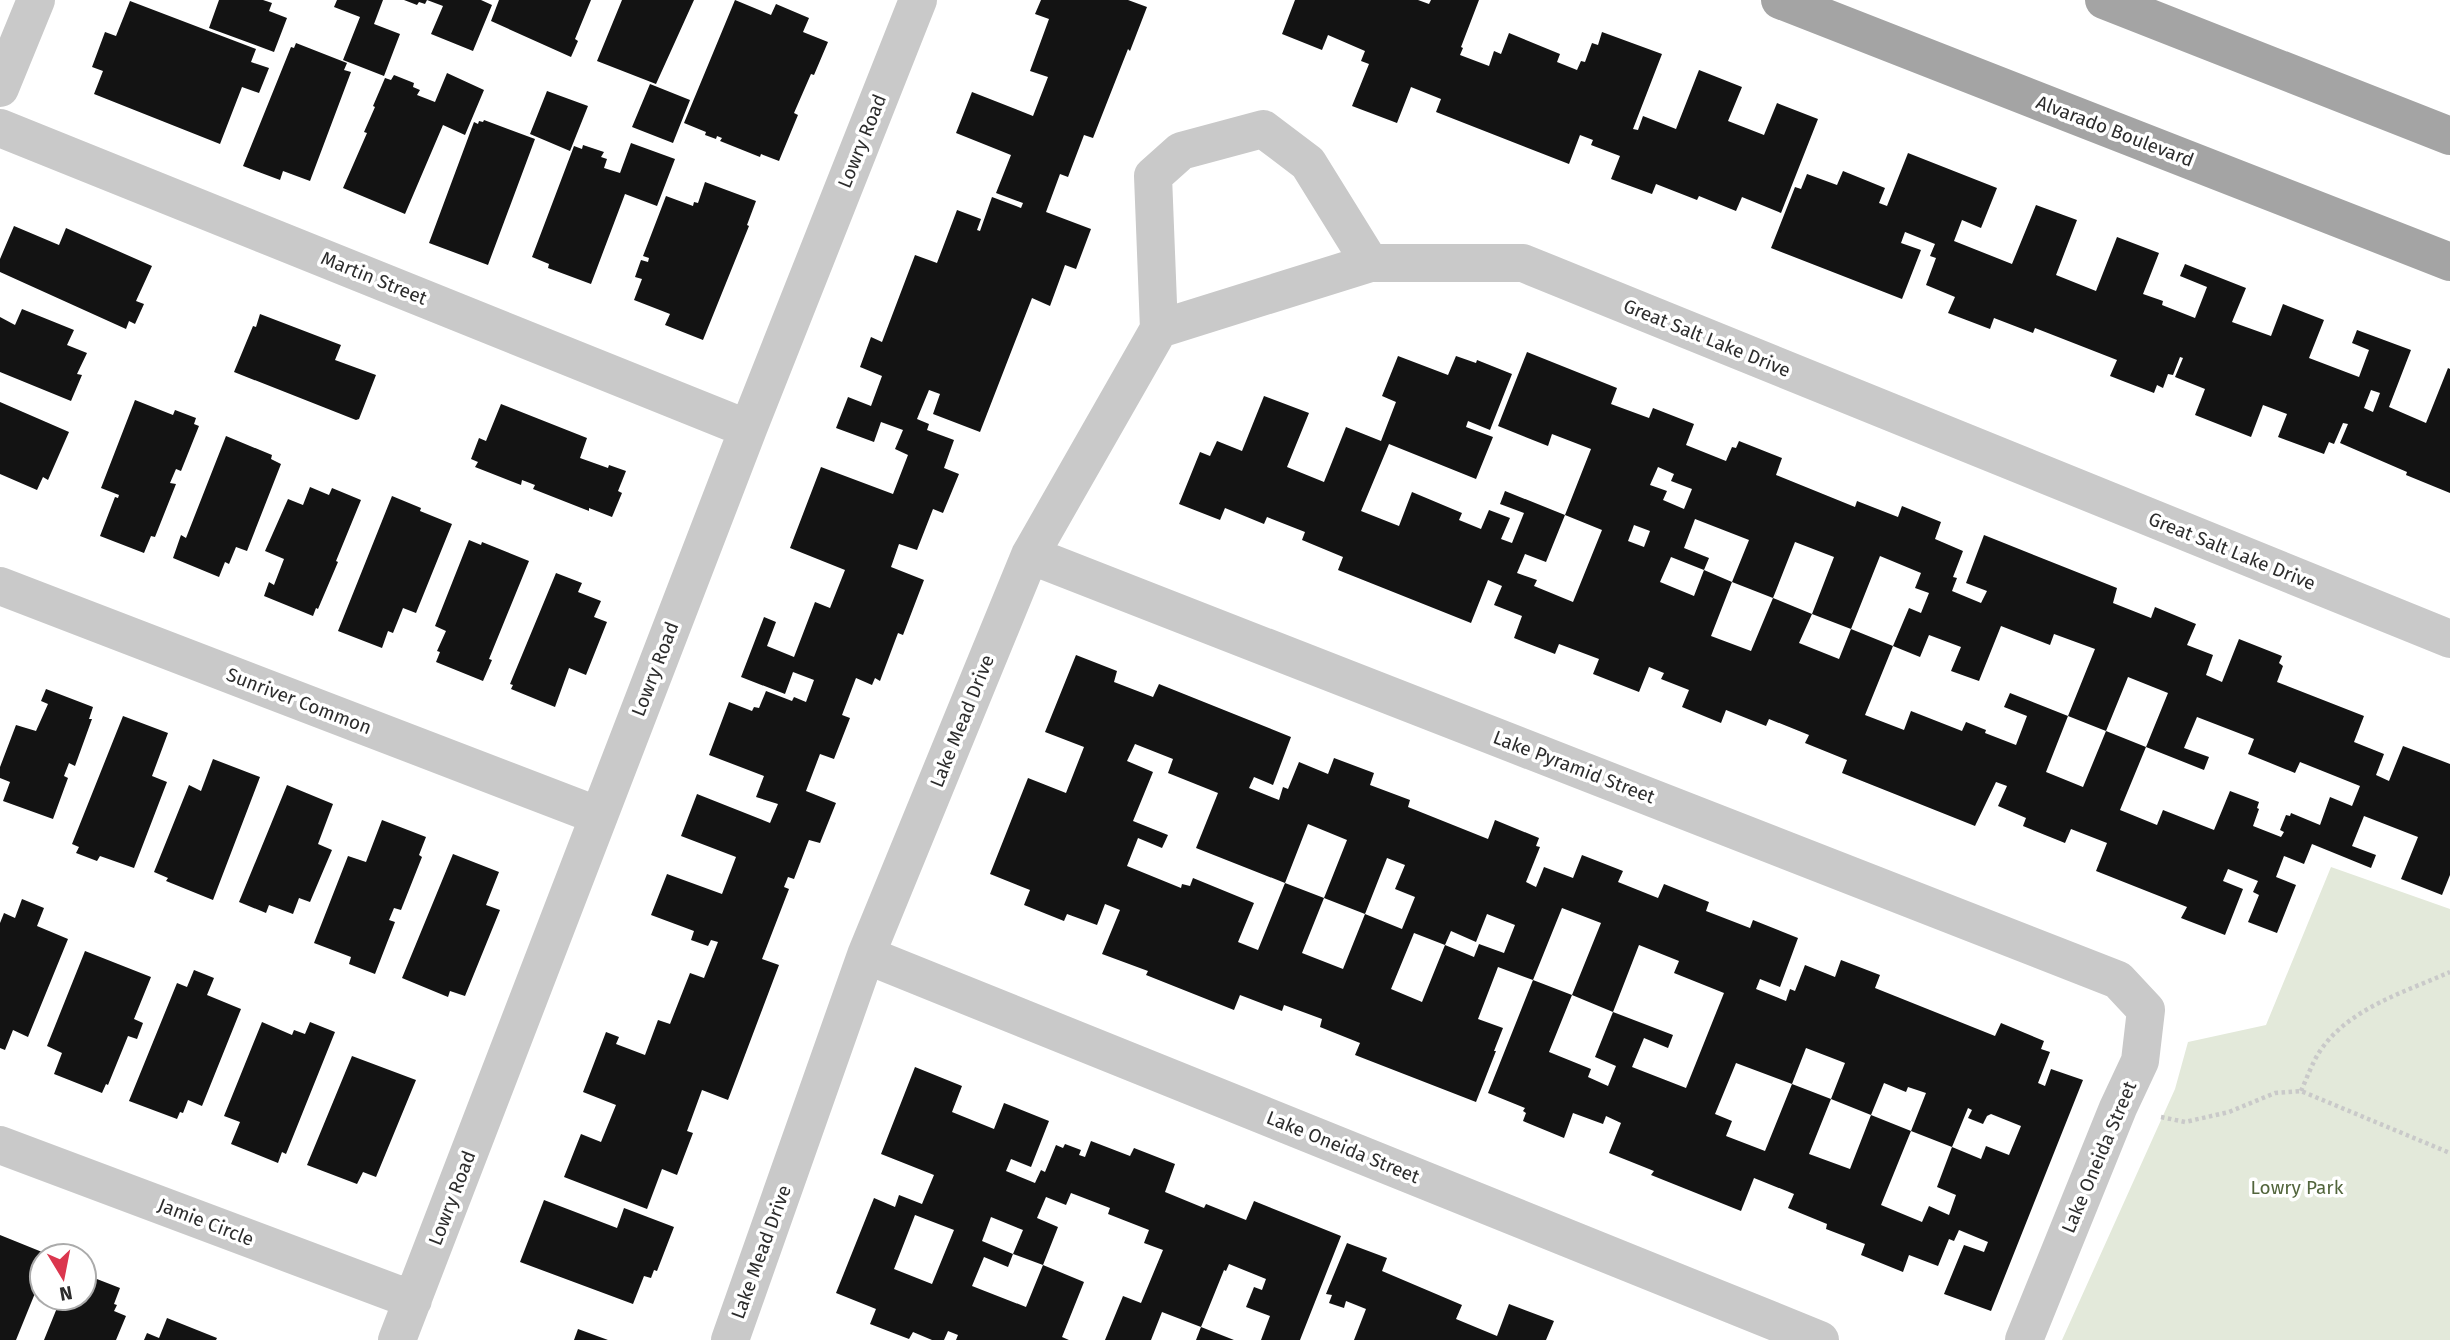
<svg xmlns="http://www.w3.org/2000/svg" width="2450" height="1340" viewBox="0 0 2450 1340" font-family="'Fira Sans',sans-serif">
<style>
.green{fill:#e3e9da}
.building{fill:#131313;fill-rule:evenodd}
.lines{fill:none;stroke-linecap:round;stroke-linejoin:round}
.path{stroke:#c9c9c9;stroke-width:4.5;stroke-dasharray:3.5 3.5;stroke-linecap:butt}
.minor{stroke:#c9c9c9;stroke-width:38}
.major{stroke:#a4a4a4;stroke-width:38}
.labels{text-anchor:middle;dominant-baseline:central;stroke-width:7;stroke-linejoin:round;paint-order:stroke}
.street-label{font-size:19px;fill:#2c2c2c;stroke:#fff}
.park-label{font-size:19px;fill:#52653c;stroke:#fff}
</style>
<rect width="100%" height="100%" fill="#fff"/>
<path class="green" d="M2331,867L2450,909V1340H2062L2175,1089L2188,1042L2266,1025Z"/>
<path class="building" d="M219,0H263L272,3L269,11L287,18L274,52L209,28Z
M337,0H383L374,24L400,34L384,76L343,60L360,17L334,7Z
M404,0H481L492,5L473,51L431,34L443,6L427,0L425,4L419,2L417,5Z
M499,0H591L575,39L578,41L571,57L491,21Z
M622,0H694L656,84L597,61Z
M735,0L771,15L776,4L809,18L803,32L828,42L814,75L811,74L794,113L798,115L779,161L761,154L760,157L720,141L722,138L717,136L716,139L705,135L706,132L684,123Z
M1041,0H1128L1147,7L1130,51L1128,49L1093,138L1084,135L1068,177L1060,174L1046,212L1091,229L1076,269L1065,265L1050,306L1032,298L980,432L933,414L940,394L929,390L917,419L929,424L927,430L954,440L944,468L959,474L943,513L933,509L917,550L899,544L891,567L924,580L903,635L898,633L880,681L875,678L872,685L856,678L842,715L850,718L834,759L820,754L806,791L836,803L820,843L809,840L794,879L788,877L784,887L789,889L762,959L779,965L728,1100L702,1090L687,1131L693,1133L677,1175L662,1169L647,1209L564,1177L581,1134L601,1142L616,1105L583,1092L606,1032L619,1037L616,1044L645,1055L658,1020L670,1024L690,973L704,978L718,942L711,940L708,946L691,940L694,931L651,915L667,874L722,894L736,857L681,836L697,794L770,823L778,804L756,797L764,776L709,755L729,702L752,711L754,707L759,708L766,691L792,701L794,697L806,702L814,680L793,672L785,694L741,677L764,617L776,622L767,646L794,657L815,602L830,608L845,570L790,548L821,467L893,494L908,455L895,449L903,430L881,422L874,442L836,428L848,397L871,406L882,376L860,367L871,337L882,342L915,255L937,263L957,210L981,219L977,230L980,231L992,197L1021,208L1023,203L996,193L1011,155L956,133L972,92L1033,116L1048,77L1030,71L1049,19L1035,14Z
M1295,0H1418L1429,4L1431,0H1479L1461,47L1463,48L1460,55L1489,66L1494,51L1501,54L1509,33L1560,54L1557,62L1577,70L1581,61L1585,62L1592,43L1598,45L1602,32L1662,54L1633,129L1638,130L1643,116L1676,129L1699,70L1742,87L1728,121L1764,135L1777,103L1818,119L1781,213L1742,197L1736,211L1699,196L1697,200L1656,184L1652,194L1611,179L1620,156L1591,145L1593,140L1580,135L1569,164L1436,112L1441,99L1411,87L1397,123L1352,106L1369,64L1361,61L1365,51L1328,35L1322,50L1282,34Z
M130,1L256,49L251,62L269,68L259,93L242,87L220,144L94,94L103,71L92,67L105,32L116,36Z
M296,43L347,63L344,70L351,72L310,181L283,171L280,180L243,166L291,47L294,48Z
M447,73L484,90L465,135L443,125L405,214L343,188L367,133L364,132L375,107L373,106L385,78L391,80L394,75L414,83L413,87L420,90L417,95L435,102Z
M650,84L690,100L673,143L632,127Z
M547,91L588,106L570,151L530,134Z
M484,120L535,139L488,265L429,243L474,122L478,124L479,121L483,122Z
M631,143L675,159L657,206L625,194L591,284L548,268L549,264L532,257L574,146L582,149L583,145L604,152L601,157L607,159L604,168L620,173Z
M1908,153L1997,188L1981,228L1962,220L1954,241L2012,264L2036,205L2077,220L2056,275L2096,291L2117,237L2159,253L2143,294L2163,301L2162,305L2195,318L2207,287L2180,276L2185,264L2246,288L2232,322L2271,336L2283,304L2324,320L2309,358L2359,377L2369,350L2352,343L2357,330L2411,350L2389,407L2426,423L2448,368L2450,369V493L2406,475L2407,472L2340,443L2348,424L2343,423L2334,444L2329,442L2324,454L2278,437L2287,414L2263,405L2251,437L2195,415L2205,389L2175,377L2183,358L2180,357L2173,375L2168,374L2163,388L2157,385L2154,393L2110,376L2117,360L2035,328L2033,333L1994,318L1990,329L1948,313L1955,297L1926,285L1936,258L1930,256L1935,244L1905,232L1901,243L1921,250L1902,299L1771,248L1795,187L1801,189L1807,174L1837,185L1843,171L1885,188L1879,203L1887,206ZM2371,390L2380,393L2373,412L2364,408Z
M705,182L756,201L747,225L749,226L703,340L665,325L670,314L634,300L642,279L635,277L641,260L648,262L649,258L643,256L666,196L693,206L694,202L698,203Z
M14,226L59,245L66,228L152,266L136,301L144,304L135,324L129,321L126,329L0,272V259Z
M22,309L74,330L67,345L87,353L77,374L82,375L71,401L0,372V317L15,325Z
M260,314L341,345L335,360L376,375L359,419L356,420L234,372L253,326L256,327Z
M1527,352L1617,388L1611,404L1649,418L1653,408L1694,424L1686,445L1726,461L1732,447L1736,448L1739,441L1782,458L1776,475L1855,507L1857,501L1898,517L1902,506L1941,522L1935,539L1963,551L1953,577L1957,578L1952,591L1981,603L1987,591L1966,583L1984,535L2117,588L2113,603L2151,618L2155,607L2196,624L2187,645L2213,655L2206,675L2222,682L2239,639L2282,656L2279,663L2283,666L2277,682L2364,716L2354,742L2384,754L2376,775L2389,781L2403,746L2450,764V875L2442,895L2401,879L2418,837L2364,816L2352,846L2376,855L2371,868L2312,844L2304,864L2284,856L2276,877L2296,885L2277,933L2248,922L2259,895L2253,892L2258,881L2228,869L2223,881L2243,889L2225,935L2181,918L2187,907L2096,871L2107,843L2071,829L2065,843L2023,826L2026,818L1998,806L2007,786L1996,782L1975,826L1842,773L1847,760L1805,743L1809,735L1769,719L1766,726L1726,710L1721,723L1682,707L1689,690L1661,679L1664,673L1649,667L1639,692L1593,674L1599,659L1559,644L1555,654L1514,638L1522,616L1494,605L1502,586L1488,580L1471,623L1338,570L1343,557L1302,540L1305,532L1267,517L1264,524L1225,508L1220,520L1179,504L1200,452L1210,456L1217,441L1242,451L1264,396L1309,413L1287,467L1324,482L1346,427L1381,441L1396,402L1382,396L1398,356L1448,375L1456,356L1476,363L1477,360L1512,374L1490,430L1468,421L1466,427L1493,437L1476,479L1389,444L1361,511L1399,526L1412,492L1462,513L1459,520L1481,529L1489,510L1510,518L1501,539L1512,543L1524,513L1500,504L1505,491L1565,515L1546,562L1525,554L1517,573L1537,580L1534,586L1573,602L1602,530L1565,515L1591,449L1552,434L1548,446L1498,426ZM1658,467L1674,474L1671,481L1692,489L1684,509L1663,500L1667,491L1650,485ZM1695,519L1749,540L1732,582L1773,598L1751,651L1711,636L1732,582L1704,570L1709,558L1684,548ZM1634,525L1650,531L1644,547L1628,541ZM1795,542L1834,557L1812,614L1851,629L1839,659L1799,643L1812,614L1773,598ZM1880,556L1921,573L1915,588L1929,593L1921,613L1909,608L1893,646L1920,657L1929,635L1961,647L1951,671L1979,681L2001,626L2050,645L2054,634L2095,649L2068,716L2106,731L2128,677L2168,693L2146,747L2204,770L2209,757L2184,748L2197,717L2254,739L2248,754L2295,773L2300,762L2360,786L2352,806L2330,797L2320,825L2291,813L2290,816L2286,815L2280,830L2284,832L2281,837L2253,826L2259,809L2257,808L2259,802L2230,791L2214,830L2163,810L2157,825L2120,810L2146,747L2106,731L2083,787L2046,772L2068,716L2010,693L2004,707L2027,716L2016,745L1985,733L1986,730L1966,722L1962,731L1911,711L1904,730L1865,715L1893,646L1851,629ZM1671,557L1704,570L1694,596L1660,582Z
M135,400L173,415L175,410L196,418L194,424L199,426L181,471L176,469L170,483L176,484L155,537L151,536L144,553L100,536L115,497L118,498L119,495L101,488Z
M0,402L69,432L48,480L43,477L37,490L0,474Z
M501,404L587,438L580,458L608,468L609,465L626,471L618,491L622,493L612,517L589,508V511L533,489L535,485L522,480L521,485L475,467L478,462L471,459L479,438L486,441Z
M226,436L272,455L271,459L281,464L247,551L236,547L229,564L225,562L219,577L173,558L181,535L186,538Z
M310,487L329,495L332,488L361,500L336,561L338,562L318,609L316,608L313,616L264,596L269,582L274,585L284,559L265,551L288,499L303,505Z
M392,496L421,508L420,511L452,524L416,613L403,608L393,633L388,631L382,648L338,631Z
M469,540L481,545L482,542L529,561L489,659L492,660L483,681L436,662L440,652L437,651L446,631L435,626Z
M556,573L582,583L578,592L601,601L594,617L607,622L586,675L569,668L555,707L511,689L513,685L510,684Z
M1076,655L1117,671L1114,682L1153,697L1159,684L1291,737L1273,785L1254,777L1249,788L1279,800L1283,787L1288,789L1299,762L1328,774L1334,758L1374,773L1370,785L1410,800L1408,807L1488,839L1495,820L1539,838L1536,846L1540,847L1526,882L1536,887L1544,867L1573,878L1582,855L1623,871L1618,882L1658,898L1664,884L1709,902L1706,911L1750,928L1753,920L1798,938L1780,987L1760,979L1756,989L1786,1001L1790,989L1795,991L1805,965L1835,977L1841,960L1880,975L1875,988L1995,1036L2001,1023L2044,1041L2041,1049L2050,1052L2038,1083L2045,1086L2051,1069L2083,1080L1991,1311L1944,1294L1964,1245L1984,1252L1988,1242L1959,1230L1954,1241L1949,1239L1938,1266L1909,1255L1903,1272L1861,1255L1865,1244L1826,1229L1827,1224L1788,1208L1794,1194L1754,1178L1741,1211L1651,1175L1654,1171L1609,1153L1621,1123L1606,1116L1603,1124L1573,1113L1564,1138L1523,1121L1526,1113L1523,1111L1525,1108L1488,1093L1533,980L1572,995L1549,1052L1591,1069L1588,1077L1608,1086L1616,1066L1595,1057L1613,1012L1673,1035L1668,1048L1644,1038L1632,1067L1686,1088L1724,993L1674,973L1679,961L1639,945L1613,1012L1572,995L1601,923L1562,908L1533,980L1498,967L1478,1019L1503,1028L1494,1051H1496L1476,1102L1355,1055L1360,1043L1320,1027L1322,1019L1284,1005L1282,1011L1240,995L1234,1010L1146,975L1148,971L1102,954L1120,910L1105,904L1097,925L1067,914L1064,921L1024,905L1030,890L990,874L1028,778L1066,793L1084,747L1045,732ZM1135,744L1173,759L1168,773L1218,793L1196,848L1285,883L1308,824L1347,840L1324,898L1365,914L1387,858L1405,865L1395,889L1415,897L1402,929L1365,914L1343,969L1302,953L1324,898L1285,883L1258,950L1238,942L1254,903L1193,878L1190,886L1182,884L1181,888L1127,866L1138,838L1162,848L1168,835L1133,821L1153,772L1127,761ZM1487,914L1515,925L1504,953L1479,944L1474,957L1445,945L1451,931L1476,942ZM1414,933L1445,945L1422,1002L1391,989ZM1806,1048L1845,1063L1831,1099L1871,1115L1884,1083L1906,1092L1908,1087L1926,1093L1911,1131L1952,1147L1937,1187L1956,1195L1949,1215L1929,1206L1922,1222L1881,1205L1911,1131L1871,1115L1850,1169L1809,1154L1831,1099L1792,1084ZM1736,1063L1792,1084L1765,1151L1726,1136L1732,1121L1715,1114ZM1968,1108L1972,1110L1968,1118L1983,1124L1987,1116L1991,1114L2021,1126L2009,1155L1986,1146L1981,1159L1952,1147Z
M46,689L93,707L89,719H92L75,766L69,763L64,776L68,778L53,819L3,801L10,782L0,778V767L16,725L36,731L48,704L41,701Z
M123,716L168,733L152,776L167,782L134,868L100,856L97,861L76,853L79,847L72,844Z
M213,759L260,777L213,900L166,881L168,878L154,872L189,785L201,791Z
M287,785L333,804L318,844L332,850L310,902L299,898L293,914L269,905L266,913L239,902Z
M382,820L426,837L419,855L422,857L401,910L394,908L389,920L395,922L375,974L349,964L351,957L314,943L348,856L366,862Z
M453,854L499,872L486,905L500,910L465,996L450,991L448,997L402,978Z
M22,899L44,908L37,926L68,939L28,1037L13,1030L5,1050L0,1048V923L4,913L15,918Z
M85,951L151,977L134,1019L143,1023L137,1039L128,1036L108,1085L106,1084L102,1093L54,1074L62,1053L47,1046Z
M194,970L214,978L207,995L241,1009L202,1106L188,1100L183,1113L180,1112L177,1119L129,1101L177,983L187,987Z
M262,1022L292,1035L294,1030L305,1034L310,1022L335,1032L286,1154L282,1152L278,1163L231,1144L240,1122L224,1116Z
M352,1056L416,1080L376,1177L363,1172L357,1184L307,1165Z
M915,1067L962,1086L952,1112L994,1129L1004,1103L1049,1121L1031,1167L1011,1159L1006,1171L1035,1183L1041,1170L1045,1172L1056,1145L1063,1148L1065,1144L1081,1150L1079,1155L1085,1157L1091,1141L1130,1156L1134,1148L1175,1164L1165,1192L1204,1208L1206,1204L1246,1220L1254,1201L1341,1236L1300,1340H1261L1270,1316L1246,1307L1254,1287L1262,1290L1266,1279L1229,1264L1226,1271L1224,1270L1201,1327L1162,1312L1151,1340H1105L1123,1296L1141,1303L1163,1250L1144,1243L1149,1230L1108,1214L1110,1208L1071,1193L1066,1205L1046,1197L1037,1218L1058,1227L1043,1265L1084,1282L1062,1337L1069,1340H956L958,1335L948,1331L944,1340H932L913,1332L909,1339L870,1324L876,1309L836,1293L874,1198L895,1207L899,1195L922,1204L934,1175L881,1154ZM915,1215L954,1230L932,1284L894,1269ZM991,1217L1023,1230L1013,1254L982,1241ZM1013,1254L1043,1265L1026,1307L972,1286L984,1257L1008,1267Z
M544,1200L617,1228L624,1208L674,1227L657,1271L654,1270L651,1278L644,1276L633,1304L520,1262Z
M0,1235L47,1254V1256H42V1276L16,1340H0Z
M1347,1243L1387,1258L1382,1271L1462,1305L1456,1319L1497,1336L1509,1304L1554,1321L1546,1340H1354L1366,1309L1346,1301L1344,1308L1329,1303L1332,1295L1326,1294Z
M84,1274L120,1288L114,1304L117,1305L114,1311L126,1316L116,1340H44L61,1298H84Z
M167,1318L217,1338L216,1340H144L147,1333L159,1338Z
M1201,1327L1234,1340H1196Z
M578,1329L608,1340H574Z"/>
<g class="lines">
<path class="path" d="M2301,1091C2307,1078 2312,1063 2320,1051C2349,1008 2405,992 2450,972
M2161,1117L2185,1122L2229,1112L2275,1093L2301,1091L2450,1153"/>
<path class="minor" d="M0,88L36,0
M0,128L748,429
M1159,329L1153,176L1181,151L1263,129L1308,163L1370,263
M1030,555L2118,980L2146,1010L2140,1061L2118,1108L2024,1340
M0,586L599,816
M866,955L1820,1340
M0,1145L413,1300
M397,1340L748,429L918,0
M730,1340L866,955L1030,555L1159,329L1370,263H1523L2450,639"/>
<path class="major" d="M1780,0L2450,262
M2104,0L2450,136"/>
</g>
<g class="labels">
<g class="street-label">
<text transform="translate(2115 131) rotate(21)">Alvarado Boulevard</text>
<text transform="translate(862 141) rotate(-68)">Lowry Road</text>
<text transform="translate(374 278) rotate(22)">Martin Street</text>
<text transform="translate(1707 338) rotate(22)">Great Salt Lake Drive</text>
<text transform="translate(2232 551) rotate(22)">Great Salt Lake Drive</text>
<text transform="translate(655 669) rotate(-69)">Lowry Road</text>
<text transform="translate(299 701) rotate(21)">Sunriver Common</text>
<text transform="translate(962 721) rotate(-68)">Lake Mead Drive</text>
<text transform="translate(1574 767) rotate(21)">Lake Pyramid Street</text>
<text transform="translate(1343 1147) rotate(22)">Lake Oneida Street</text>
<text transform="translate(2099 1157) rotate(-67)">Lake Oneida Street</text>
<text transform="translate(452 1198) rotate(-69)">Lowry Road</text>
<text transform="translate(206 1222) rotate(21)">Jamie Circle</text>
<text transform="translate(761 1252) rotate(-70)">Lake Mead Drive</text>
</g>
<g class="park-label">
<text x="2297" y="1187">Lowry Park</text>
</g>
</g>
<g transform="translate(63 1277) rotate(170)"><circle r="33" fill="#ffffff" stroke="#ababab" stroke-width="2"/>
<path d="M0-5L12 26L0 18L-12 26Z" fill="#db364e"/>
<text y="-10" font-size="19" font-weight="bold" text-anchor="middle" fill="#2c2c2c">N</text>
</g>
</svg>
